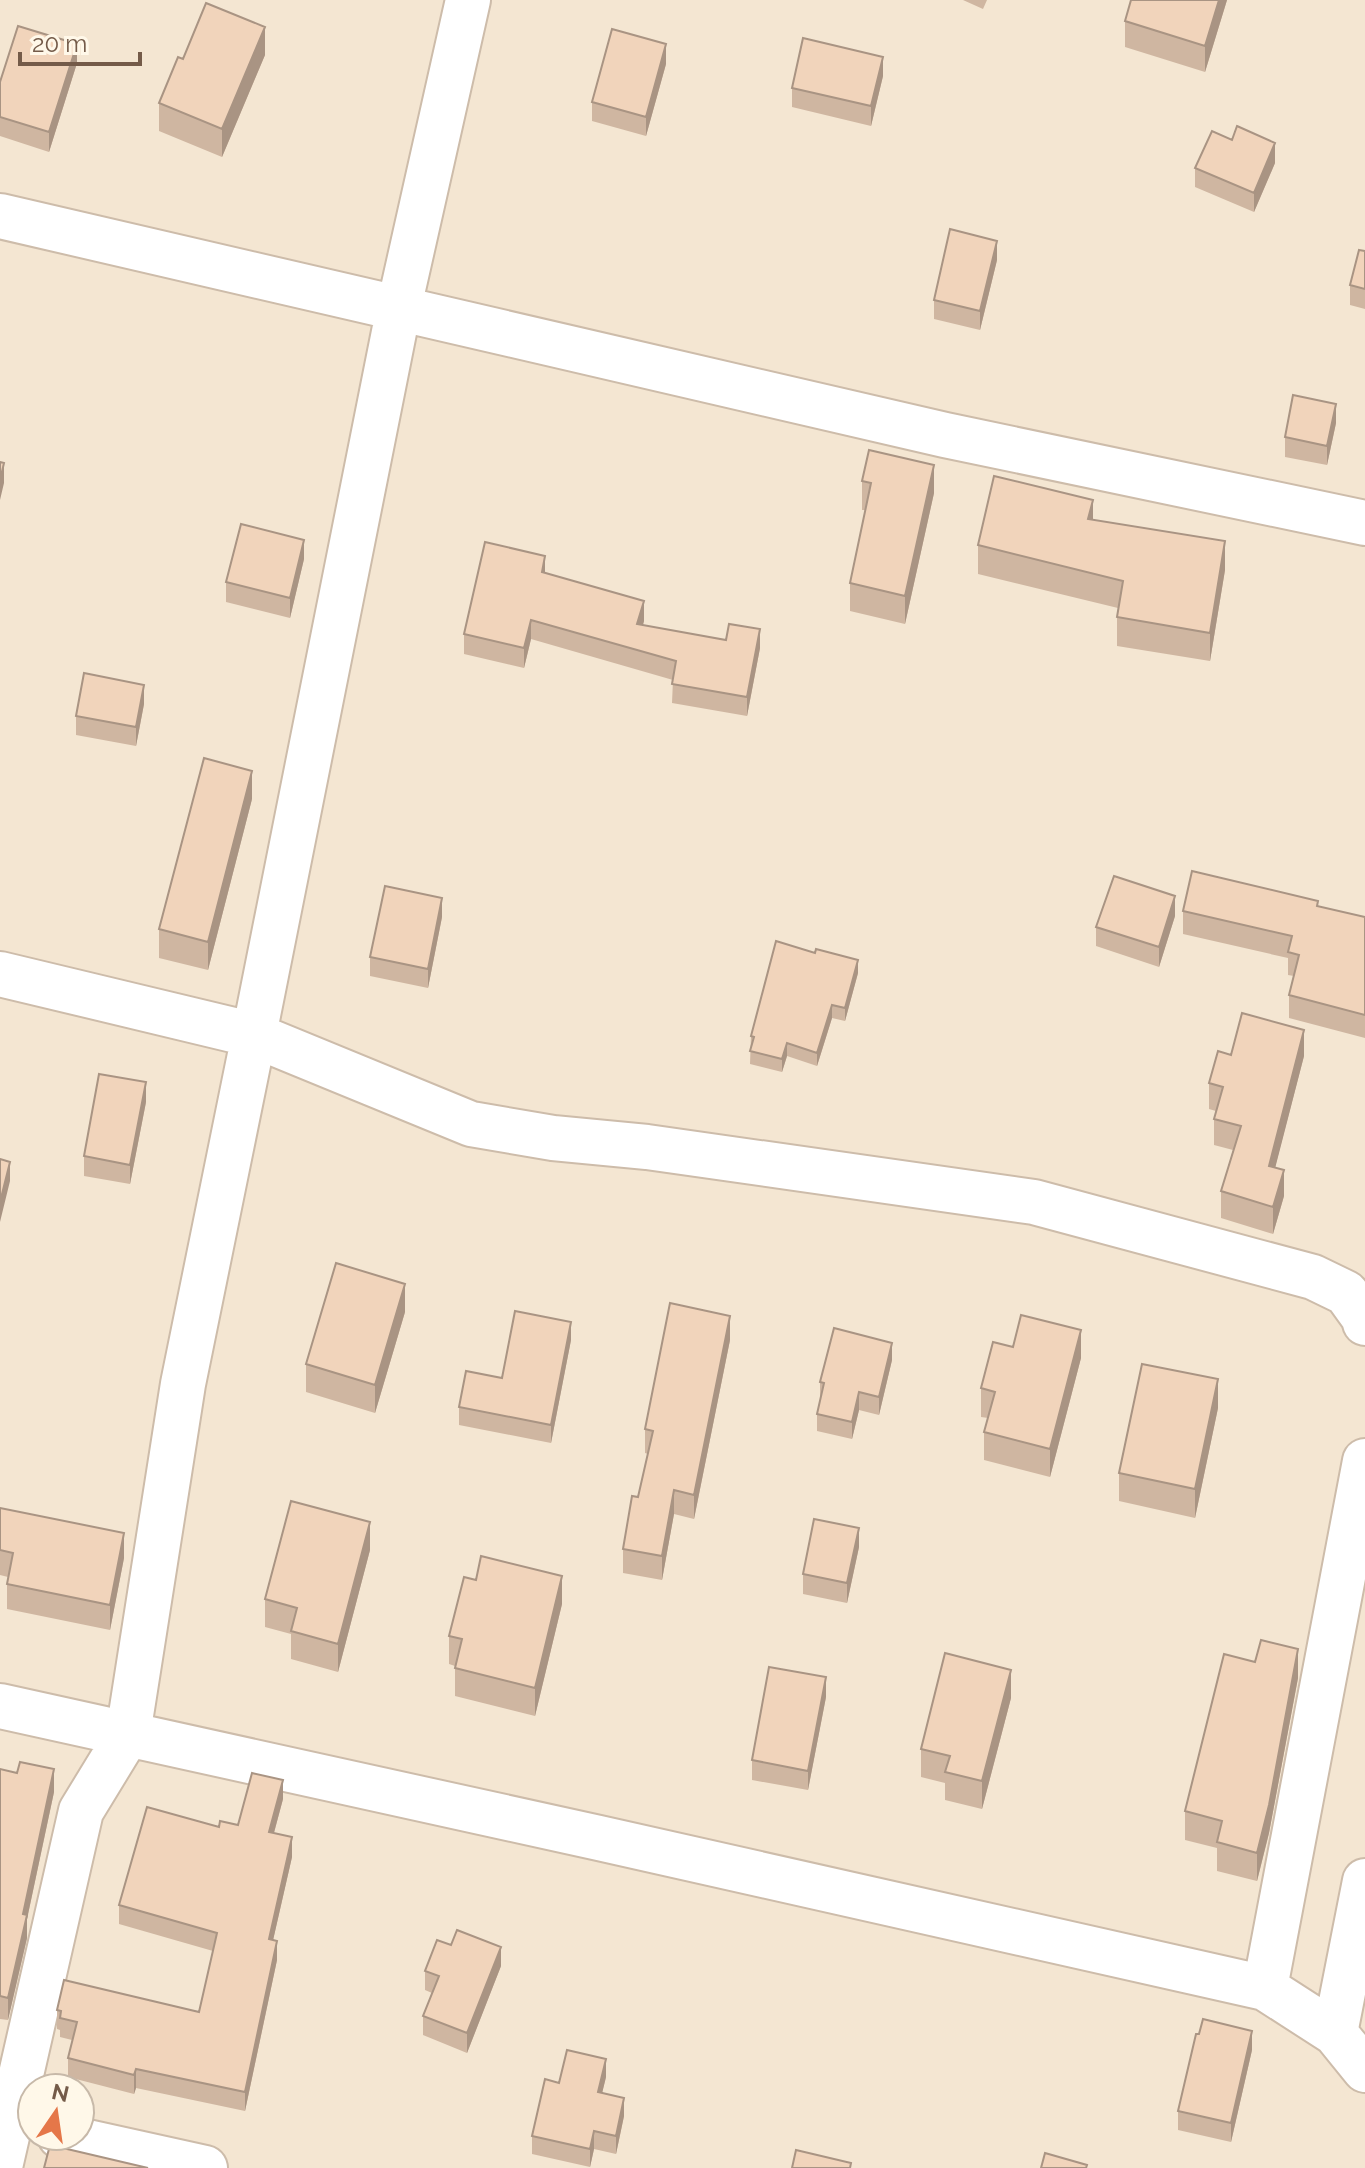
<svg xmlns="http://www.w3.org/2000/svg" width="1365" height="2168" viewBox="0 0 1365 2168" font-family="Raleway,sans-serif">
<style>
.residential{fill:#f4e6d2;fill-rule:evenodd}
.lines{fill:none;stroke-linecap:round;stroke-linejoin:round}
.street-casing{stroke:#cdbcaa;stroke-width:48}
.street{stroke:#fff;stroke-width:44}
.wall{fill:#cfb6a1}
.shaded-wall{fill:#a99483}
.building{fill:#f1d4bb;stroke:#a99483;stroke-width:2}
</style>
<rect width="100%" height="100%" fill="#fcf4e3"/>
<path class="residential" d="M0,0H1365V2168H0ZM32,2088H80V2136H32Z"/>
<g class="lines">
<defs>
<path id="street" d="M0,216L945,435L1365,523
M0,974L254,1035L471,1124L553,1138L647,1147L1034,1202L1313,1277L1346,1293L1364,1318L1365,1323
M0,1706L599,1838L1265,1988L1335,2033L1365,2070
M1265,1988L1365,1461
M1335,2033L1365,1881
M60,2136L205,2168
M0,2167L81,1811L128,1734L183,1384L254,1035L399,307L468,0"/>
</defs>
<use href="#street" class="street-casing"/>
<use href="#street" class="street"/>
</g>
<path class="wall" d="M963,0H987L983,9Z
M1131,0H1227L1205,72L1125,47V21Z
M265,55L222,157L159,131V103L183,59Z
M77,63L49,152L0,136V82Z
M666,64L646,136L592,121V102Z
M883,76L871,126L792,107V88Z
M1275,163L1254,212L1195,187V168Z
M1365,251V309L1350,305V285Z
M997,260L980,330L934,319V300Z
M1336,423L1327,465L1285,457V437Z
M862,481L934,493L905,624L850,611V583L865,510H862Z
M1093,520L1225,570L1210,661L1117,646V617L1118,608L978,574V545Z
M304,559L290,618L226,602V582Z
M545,573L644,621L643,625L760,648L747,716L672,703L673,680L531,639L524,668L464,654V634Z
M144,704L136,746L76,735V716Z
M252,799L208,970L159,958V929Z
M1318,907L1365,917V1038L1289,1018V995L1294,976L1288,975V958L1183,934V911Z
M1175,916L1159,967L1096,946V927Z
M442,917L428,988L370,976V957Z
M858,973L845,1021L832,1018L817,1066L787,1056L782,1072L750,1064L751,1036Z
M1231,1055L1304,1056L1275,1167L1284,1196L1273,1234L1221,1218V1191L1233,1150L1214,1145V1119L1216,1111L1209,1109V1083Z
M146,1102L130,1184L84,1176V1156Z
M405,1312L375,1413L306,1392V1364Z
M571,1340L551,1443L459,1425V1407L502,1378Z
M730,1340L694,1519L674,1514L662,1580L623,1573V1549L638,1497L648,1454L645,1453V1429Z
M1013,1347L1081,1358L1050,1477L984,1460V1432L988,1418L981,1417V1388Z
M892,1360L879,1415L859,1410L852,1439L817,1431V1414L820,1400V1382Z
M1218,1408L1195,1518L1119,1501V1473Z
M0,1508L124,1558L110,1630L7,1609V1584L8,1577L0,1575Z
M859,1547L847,1603L803,1594V1574Z
M370,1550L338,1672L291,1659V1634L265,1627V1599Z
M562,1604L535,1716L455,1696V1666L449,1664V1636Z
M1255,1662L1298,1678L1269,1833L1257,1881L1217,1871V1848L1185,1840V1811Z
M826,1697L808,1790L752,1780V1760Z
M1011,1698L982,1809L945,1800V1783L921,1777V1749Z
M0,1769L54,1792L27,1919V1938L8,2020L0,2019Z
M283,1799L274,1833L292,1857L273,1940L277,1960L245,2111L136,2088L134,2094L68,2077V2058L72,2040L60,2037V2030L57,2029V2010L199,2012L213,1951L119,1924V1905L219,1827L238,1825Z
M501,1966L467,2053L423,2035V2016L432,1993L425,1990V1971Z
M1252,2050L1231,2142L1178,2130V2111Z
M606,2077L602,2093L624,2116L616,2154L594,2149L590,2167L532,2154V2136L559,2083Z"/>
<path class="shaded-wall" d="M1219,0H1227L1205,72V46Z
M265,27V55L222,157V129Z
M77,44V63L49,152V132Z
M666,44V64L646,136V117Z
M883,57V76L871,126V106Z
M1275,143V163L1254,212V193Z
M997,241V260L980,330V311Z
M1336,404V423L1327,465V446Z
M4,463V483L0,500V480Z
M934,465V493L905,624V596Z
M1093,500V528L1088,519Z
M304,540V559L290,618V598Z
M1225,541V570L1210,661V633Z
M545,556V576L542,572Z
M644,601V621L637,644V624Z
M531,620V639L524,668V648Z
M760,629V648L747,716V697Z
M144,685V704L136,746V727Z
M252,771V799L208,970V942Z
M1175,896V916L1159,967V947Z
M442,898V917L428,988V969Z
M858,960V973L845,1021V1008Z
M832,1005V1018L817,1066V1053Z
M1304,1030V1056L1269,1192V1166Z
M787,1043V1056L782,1072V1059Z
M146,1082V1102L130,1184V1165Z
M10,1162V1181L0,1222V1202Z
M1284,1170V1196L1273,1234V1207Z
M405,1284V1312L375,1413V1385Z
M730,1316V1340L694,1519V1495Z
M571,1322V1340L551,1443V1425Z
M1081,1330V1358L1050,1477V1449Z
M892,1343V1360L879,1415V1397Z
M1218,1379V1408L1195,1518V1489Z
M859,1392V1410L852,1439V1422Z
M674,1490V1514L662,1580V1556Z
M370,1522V1550L338,1672V1644Z
M859,1528V1547L847,1603V1583Z
M124,1533V1558L110,1630V1605Z
M562,1576V1604L535,1716V1688Z
M1298,1649V1678L1269,1833L1257,1881V1853Z
M1011,1670V1698L982,1809V1781Z
M826,1677V1697L808,1790V1771Z
M54,1769V1792L27,1919V1938L8,2020V1998L23,1914Z
M283,1780V1799L269,1851V1832Z
M292,1837V1857L269,1958V1939Z
M277,1941V1960L245,2111V2092Z
M501,1947V1966L467,2053V2033Z
M1252,2031V2050L1231,2142V2123Z
M606,2059V2077L598,2110V2092Z
M136,2069V2088L134,2094V2075Z
M624,2098V2116L616,2154V2136Z
M594,2131V2149L590,2167V2149Z"/>
<path class="building" d="M1131,0H1219L1205,46L1125,21Z
M206,3L265,27L222,129L159,103L178,57L183,59Z
M18,26L77,44L49,132L0,117V82Z
M612,29L666,44L646,117L592,102Z
M803,38L883,57L871,106L792,88Z
M1237,126L1275,143L1254,193L1195,168L1212,131L1232,140Z
M950,229L997,241L980,311L934,300Z
M1359,250L1365,251V289L1350,285Z
M1293,395L1336,404L1327,446L1285,437Z
M869,450L934,465L905,596L850,583L871,483L862,481Z
M0,462L4,463L0,480Z
M994,476L1093,500L1088,519L1225,541L1210,633L1117,617L1123,581L978,545Z
M241,524L304,540L290,598L226,582Z
M485,542L545,556L542,572L644,601L637,624L726,640L729,624L760,629L747,697L672,684L676,661L531,620L524,648L464,634Z
M84,673L144,685L136,727L76,716Z
M204,758L252,771L208,942L159,929Z
M1192,871L1318,901L1317,906L1365,917V1015L1289,995L1299,955L1288,952L1292,936L1183,911Z
M1114,876L1175,896L1159,947L1096,927Z
M385,886L442,898L428,969L370,957Z
M776,941L815,953L816,949L858,960L845,1008L832,1005L817,1053L787,1043L782,1059L750,1051L754,1037L751,1036Z
M1242,1013L1304,1030L1269,1166L1284,1170L1273,1207L1221,1191L1241,1126L1214,1119L1223,1087L1209,1083L1218,1051L1231,1055Z
M99,1074L146,1082L130,1165L84,1156Z
M0,1159L10,1162L0,1202Z
M336,1263L405,1284L375,1385L306,1364Z
M670,1303L730,1316L694,1495L674,1490L662,1556L623,1549L632,1496L638,1497L653,1431L645,1429Z
M515,1311L571,1322L551,1425L459,1407L466,1371L502,1378Z
M1021,1315L1081,1330L1050,1449L984,1432L995,1392L981,1388L993,1342L1013,1347Z
M834,1328L892,1343L879,1397L859,1392L852,1422L817,1414L824,1383L820,1382Z
M1142,1364L1218,1379L1195,1489L1119,1473Z
M291,1501L370,1522L338,1644L291,1631L297,1608L265,1599Z
M0,1508L124,1533L110,1605L7,1584L13,1553L0,1550Z
M814,1519L859,1528L847,1583L803,1574Z
M481,1556L562,1576L535,1688L455,1668L462,1639L449,1636L464,1577L476,1580Z
M1261,1640L1298,1649L1269,1805L1257,1853L1217,1842L1222,1821L1185,1811L1224,1654L1255,1662Z
M945,1653L1011,1670L982,1781L945,1772L950,1756L921,1749Z
M769,1667L826,1677L808,1771L752,1760Z
M20,1762L54,1769L23,1914L27,1915L8,1998L0,1996V1769L17,1773Z
M252,1773L283,1780L269,1832L292,1837L269,1939L277,1941L245,2092L136,2069L134,2075L68,2058L77,2022L60,2018L61,2011L57,2010L64,1980L199,2012L217,1933L119,1905L147,1807L219,1827L220,1821L238,1825Z
M457,1930L501,1947L467,2033L423,2016L439,1976L425,1971L437,1940L451,1945Z
M1203,2019L1252,2031L1231,2123L1178,2111L1196,2034H1199Z
M567,2050L606,2059L598,2092L624,2098L616,2136L594,2131L590,2149L532,2136L545,2079L559,2083Z
M50,2145L148,2168H44Z
M796,2150L851,2163L850,2168H792Z
M1045,2153L1087,2165L1086,2168H1041Z"/>
<g transform="translate(56 2112) rotate(13)"><circle r="38" fill="#fff8e9" stroke="#c7b9a9" stroke-width="2"/>
<path d="M0-6L14 30L0 20L-14 30Z" fill="#e57749"/>
<text y="-12" font-size="22" font-weight="bold" text-anchor="middle" fill="#745b49">N</text>
</g>
<path d="M20 52v12h120v-12" fill="none" stroke="#745b49" stroke-width="4"/>
<text x="32" y="52" font-size="24" fill="#745b49" stroke="#fff8e9" stroke-width="6" paint-order="stroke">20 m</text>
</svg>
